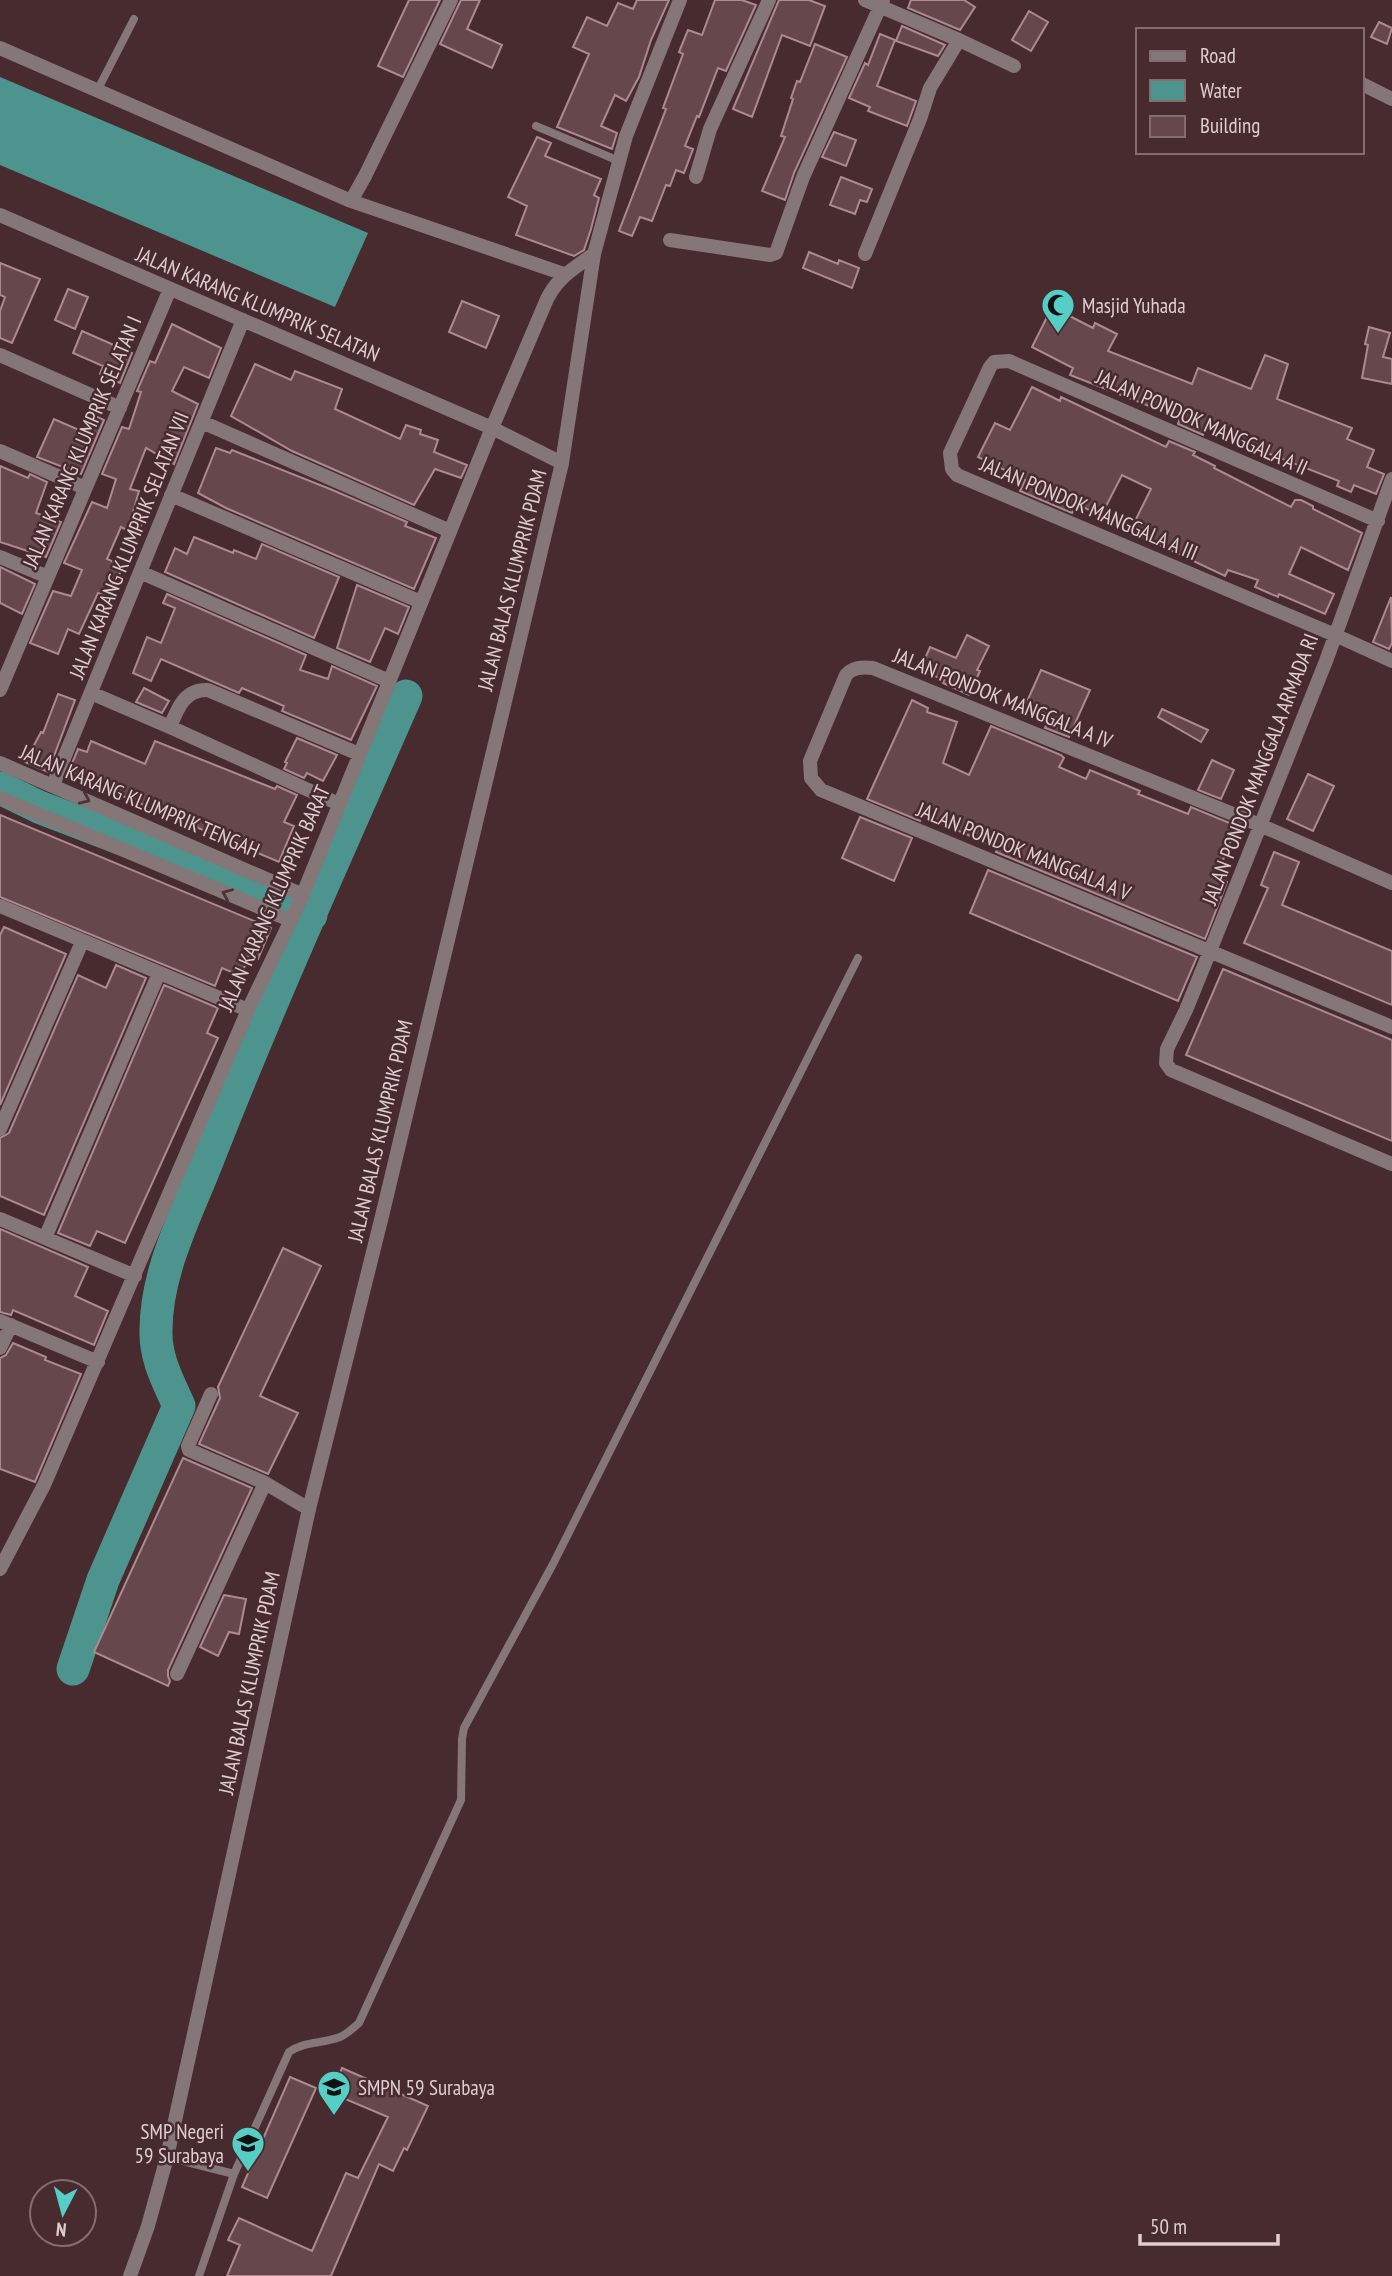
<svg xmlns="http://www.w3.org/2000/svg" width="1392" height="2276" viewBox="0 0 1392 2276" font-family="'PT Sans Narrow',sans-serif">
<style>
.water{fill:#4e948e}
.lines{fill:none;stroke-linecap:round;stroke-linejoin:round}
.river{stroke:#4e948e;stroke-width:33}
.building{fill:#66484c;stroke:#ad8a8f;stroke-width:2}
.service{stroke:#857677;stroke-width:8}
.minor{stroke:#857677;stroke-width:14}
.tertiary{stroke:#857677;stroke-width:14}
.oneway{stroke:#4d3236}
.labels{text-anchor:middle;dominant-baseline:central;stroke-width:5;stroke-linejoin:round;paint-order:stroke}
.street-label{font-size:21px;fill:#dfcdcf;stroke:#472b2f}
.poi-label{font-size:21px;fill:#dfcdcf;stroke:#472b2f;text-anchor:start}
</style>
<rect width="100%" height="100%" fill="#472b2f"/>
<path class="water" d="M0,77L368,233L335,307L0,165Z"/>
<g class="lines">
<path class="river" d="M0,788L39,807L281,900L311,915
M73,1669L103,1580L179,1406C168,1381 155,1358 156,1330C156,1271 187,1213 208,1159C269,1003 339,849 406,696"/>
</g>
<path class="building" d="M409,0H440L403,77L378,66Z
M461,0H480L467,29L502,45L492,68L440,44Z
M637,0H669L651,40L639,77L626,101L615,95L601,126L617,133L612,149L557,127L589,54L573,47L587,17L607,26L618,3L633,9Z
M715,0H742L756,5L726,71L718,68L699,117L697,116L685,146L693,149L684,173L676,170L670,186L666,185L652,221L640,217L632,236L619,231L666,109L663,108L683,54L679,52L688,30L702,35Z
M779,0H809L825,6L810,46L782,35L752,117L733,109Z
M911,0H964L975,7L960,30L908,8Z
M1029,11L1048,22L1031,51L1012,40Z
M1379,22L1392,28L1387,44L1371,37Z
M902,26L945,45L938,56L896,41Z
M880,34L895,40L877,86L916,101L907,126L868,111L870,107L849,98L865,63L868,65Z
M815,44L847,57L794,173L785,200L762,191L785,137L781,136L793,99L791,98L797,81L800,82Z
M834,132L856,140L846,166L822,157Z
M537,137L551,143L545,156L601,179L594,195L599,198L591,229L584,250L574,256L516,235L527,206L508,197Z
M841,177L872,189L867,202L860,200L855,214L830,205Z
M809,252L838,264L839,260L859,268L852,288L803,268Z
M0,263L40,279L12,343L0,338V311L5,297L0,295Z
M68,289L88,297L75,329L55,320Z
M462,301L499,316L486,348L449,332Z
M1052,307L1093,328L1095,323L1117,334L1108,351L1192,384L1198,368L1251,389L1265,355L1288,364L1277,399L1352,428L1347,439L1374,450L1367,467L1384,474L1376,494L1354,485L1351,492L1337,486L1339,481L1206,429L1203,435L1178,424L1180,418L1070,375L1073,368L1032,347Z
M172,324L221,348L209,378L184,367L172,391L198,404L174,464L146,448L130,489L139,491L133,512L145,518L136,535L121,527L107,559L123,566L110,597L98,593L79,634L68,629L58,654L30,643L53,591L71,596L82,570L64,563L92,502L107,508L116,479L102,474L122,427L129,429L141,392L137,391L150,361L155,363L156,361Z
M1369,327L1390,333L1383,357L1392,359V384L1362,378L1368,345L1365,344Z
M82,331L132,353L120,383L100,374L103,366L73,353Z
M255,364L291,380L295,371L342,389L335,409L400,439L406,425L421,430L420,434L438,440L434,452L467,465L461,478L435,469L414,505L292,451L231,416Z
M1032,387L1060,401L1061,397L1166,447L1169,441L1195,452L1193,455L1215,466L1214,468L1291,507L1295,500H1301L1313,506V509L1362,533L1348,570L1301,547L1289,574L1334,594L1325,614L1279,594L1278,597L1255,587L1258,580L1228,570L1225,576L1130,531L1151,489L1122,475L1101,516L1077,504L1072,513L1020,491L1025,480L978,457L995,423L1010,430Z
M95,416L104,420L81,474L37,457L54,419L88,434Z
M216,448L230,453L232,450L330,489L407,522L405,526L436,538L414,589L226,508L198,493Z
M0,466L28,478L30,474L47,482L36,513L61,522L46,557L0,542Z
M194,537L233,553L234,550L256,559L262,544L339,577L314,638L165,572L175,548L187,554Z
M0,567L35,584L22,614L0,603Z
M357,585L409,607L398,634L385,628L370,662L337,648Z
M167,594L306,655L300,670L328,679L332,666L377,686L351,740L282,711L284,706L242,688L239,693L161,659L151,681L133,673L147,637L161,643L175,608L163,603Z
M1391,597L1392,643L1389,649L1373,642Z
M967,635L989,646L977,670L980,671L969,695L943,683L944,680L920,670L930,647L956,658Z
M1041,670L1090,690L1069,737L1045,728L1050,717L1025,706Z
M144,688L169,701L162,713L136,702Z
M58,694L75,700L48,772L25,762L41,732L43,733Z
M912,700L928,708L927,712L957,722L943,763L969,775L991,726L1061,755L1064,758L1059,767L1086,779L1090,770L1140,791L1138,794L1188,814L1191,807L1237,826L1216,877L1227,882L1205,939L996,852L998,848L922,815L920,821L867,799Z
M1162,709L1208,730L1201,742L1158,717Z
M297,738L337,755L323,781L307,773L304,778L284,769L287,763L285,762Z
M91,741L145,764L155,741L275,789L277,786L297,795L284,822L294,826L279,862L68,773L78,749L87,752Z
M1212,760L1234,770L1221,799L1198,790Z
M1308,774L1334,786L1313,831L1287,819Z
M0,815L271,928L258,959L249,955L241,976L222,968L215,986L0,897Z
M860,817L912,838L894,881L842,858Z
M1274,852L1299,862L1282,905L1392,951V1005L1244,943L1268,888L1261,885Z
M988,870L1197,957L1178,1001L970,913Z
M4,927L66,954L0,1105V935Z
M116,965L146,978L44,1215L0,1196V1138L9,1133L78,975L106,988Z
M1223,969L1392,1040V1141L1186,1055Z
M164,985L218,1008L207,1033L218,1038L125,1243L97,1231L90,1246L58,1233Z
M0,1229L88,1267L75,1296L108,1311L94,1345L13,1310L11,1315L0,1312Z
M283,1248L321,1266L260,1396L298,1413L268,1474L199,1444L220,1398L218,1387Z
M13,1343L46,1357L45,1360L81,1374L35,1482L0,1469V1358L6,1355Z
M183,1458L252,1488L168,1670V1676L170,1681L168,1686L94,1652Z
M224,1595L246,1599L239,1634L229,1632L218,1656L200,1647Z
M342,2068L428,2106L407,2150L404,2148L393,2171L379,2164L331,2276H227L240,2245L228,2240L239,2218L312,2251L346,2173L358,2178L388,2117L331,2093Z
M290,2077L316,2088L267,2198L242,2187Z"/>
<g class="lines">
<path class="service" d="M97,91L134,19
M536,126L619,161
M167,2157L234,2174L289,2052C304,2041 322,2044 340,2037C347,2034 353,2028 359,2023L461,1800L462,1739L464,1728L553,1564L858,958
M199,2276L234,2174"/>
<path class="minor" d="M865,0L959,40L1014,66
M0,48L351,201L564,274
M1362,84L1392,99
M696,177L710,129L769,0
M351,201L365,176L451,0
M0,215L492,428L562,463
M670,240L770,255L776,253L803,177L883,0
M865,254L920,119L930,88L959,40
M0,355L120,408
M202,422L450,531
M0,451L85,488
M1392,479L1326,661L1210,951L1186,1010L1167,1049L1166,1063L1171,1070L1392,1164
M171,495L421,602
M1378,521L1009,361L994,362L990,367L950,453L952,469L957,475L1335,635L1392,661
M0,557L48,577
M140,572L389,681
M0,690L170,289
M91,693L170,727L339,804
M170,727C178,707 185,689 208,690L359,754
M0,763L303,895
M53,785L243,320
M0,798L290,920
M1392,883L1260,825L873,668C862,667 853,667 846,675L810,761L811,778L821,790L1392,1027
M0,906L248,1010
M0,1129L82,942
M0,1219L135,1276
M45,1238L159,973
M0,1321L98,1362
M0,1348L11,1325
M211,1394L188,1446L189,1450L265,1483L309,1509
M0,1569L44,1485L248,1010L301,899L492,428L547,299C558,277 574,268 594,254
M177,1674L265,1483"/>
<path class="tertiary" d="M130,2276L148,2226L167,2157L309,1509L382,1216L562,463L594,254L626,136L680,0"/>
</g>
<defs><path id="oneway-chevron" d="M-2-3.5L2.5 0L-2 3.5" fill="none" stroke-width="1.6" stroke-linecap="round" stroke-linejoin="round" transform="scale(1.75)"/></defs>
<g class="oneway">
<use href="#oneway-chevron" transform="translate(85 799) rotate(24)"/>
<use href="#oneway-chevron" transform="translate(227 894) rotate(-157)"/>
</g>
<defs>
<symbol id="mosque-pin" viewBox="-11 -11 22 30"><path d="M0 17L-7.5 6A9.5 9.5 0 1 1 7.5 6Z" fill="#55cec5" stroke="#472b2f"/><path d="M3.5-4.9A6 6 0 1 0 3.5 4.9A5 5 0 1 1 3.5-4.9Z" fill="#111"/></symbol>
<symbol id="school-pin" viewBox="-11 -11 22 30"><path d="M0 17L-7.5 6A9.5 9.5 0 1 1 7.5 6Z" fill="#55cec5" stroke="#472b2f"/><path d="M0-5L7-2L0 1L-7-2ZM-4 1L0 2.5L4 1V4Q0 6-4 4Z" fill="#111"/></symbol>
</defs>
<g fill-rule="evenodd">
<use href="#mosque-pin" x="1039" y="286" width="38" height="52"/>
<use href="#school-pin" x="315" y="2068" width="38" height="52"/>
<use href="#school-pin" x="229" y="2124" width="38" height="52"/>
</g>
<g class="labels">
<g class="street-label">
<text transform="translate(258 304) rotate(23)">JALAN KARANG KLUMPRIK SELATAN</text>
<text transform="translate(1202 422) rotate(24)">JALAN PONDOK MANGGALA A II</text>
<text transform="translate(82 442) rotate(-67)">JALAN KARANG KLUMPRIK SELATAN I</text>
<text transform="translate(1089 508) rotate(23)">JALAN PONDOK MANGGALA A III</text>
<text transform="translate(129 545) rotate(-68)">JALAN KARANG KLUMPRIK SELATAN VII</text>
<text transform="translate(512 580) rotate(-76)">JALAN BALAS KLUMPRIK PDAM</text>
<text transform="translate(1003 698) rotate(22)">JALAN PONDOK MANGGALA A IV</text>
<text transform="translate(1260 769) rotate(-69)">JALAN PONDOK MANGGALA ARMADA RI</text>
<text transform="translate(140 801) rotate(23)">JALAN KARANG KLUMPRIK TENGAH</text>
<text transform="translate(1024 851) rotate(22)">JALAN PONDOK MANGGALA A V</text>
<text transform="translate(274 898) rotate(-66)">JALAN KARANG KLUMPRIK BARAT</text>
<text transform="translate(380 1131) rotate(-77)">JALAN BALAS KLUMPRIK PDAM</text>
<text transform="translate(249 1683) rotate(-78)">JALAN BALAS KLUMPRIK PDAM</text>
</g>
<g class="poi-label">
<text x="1082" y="305">Masjid Yuhada</text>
<text x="358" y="2087">SMPN 59 Surabaya</text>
<text x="224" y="2131" text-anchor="end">SMP Negeri<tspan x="224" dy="24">59 Surabaya</tspan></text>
</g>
</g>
<rect x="1136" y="28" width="228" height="126" fill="#472b2f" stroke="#846c6f" stroke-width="2"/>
<rect x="1150" y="51" width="35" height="10" fill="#857677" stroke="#846c6f" stroke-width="2"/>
<text x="1200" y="63" font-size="21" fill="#dfcdcf">Road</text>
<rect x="1150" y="80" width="35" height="21" fill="#4e948e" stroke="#846c6f" stroke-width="2"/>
<text x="1200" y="98" font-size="21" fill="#dfcdcf">Water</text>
<rect x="1150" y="116" width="35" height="21" fill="#66484c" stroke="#846c6f" stroke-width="2"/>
<text x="1200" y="133" font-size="21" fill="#dfcdcf">Building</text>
<g transform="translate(63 2213) rotate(186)"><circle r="33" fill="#472b2f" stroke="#846c6f" stroke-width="2"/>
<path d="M0-5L12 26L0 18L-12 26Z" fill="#55cec5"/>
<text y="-10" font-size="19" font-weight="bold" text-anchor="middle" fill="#dfcdcf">N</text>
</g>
<path d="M1140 2234v10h138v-10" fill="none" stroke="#dfcdcf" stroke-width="3.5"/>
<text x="1150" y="2234" font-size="21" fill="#dfcdcf" stroke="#472b2f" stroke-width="5" paint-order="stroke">50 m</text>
</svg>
